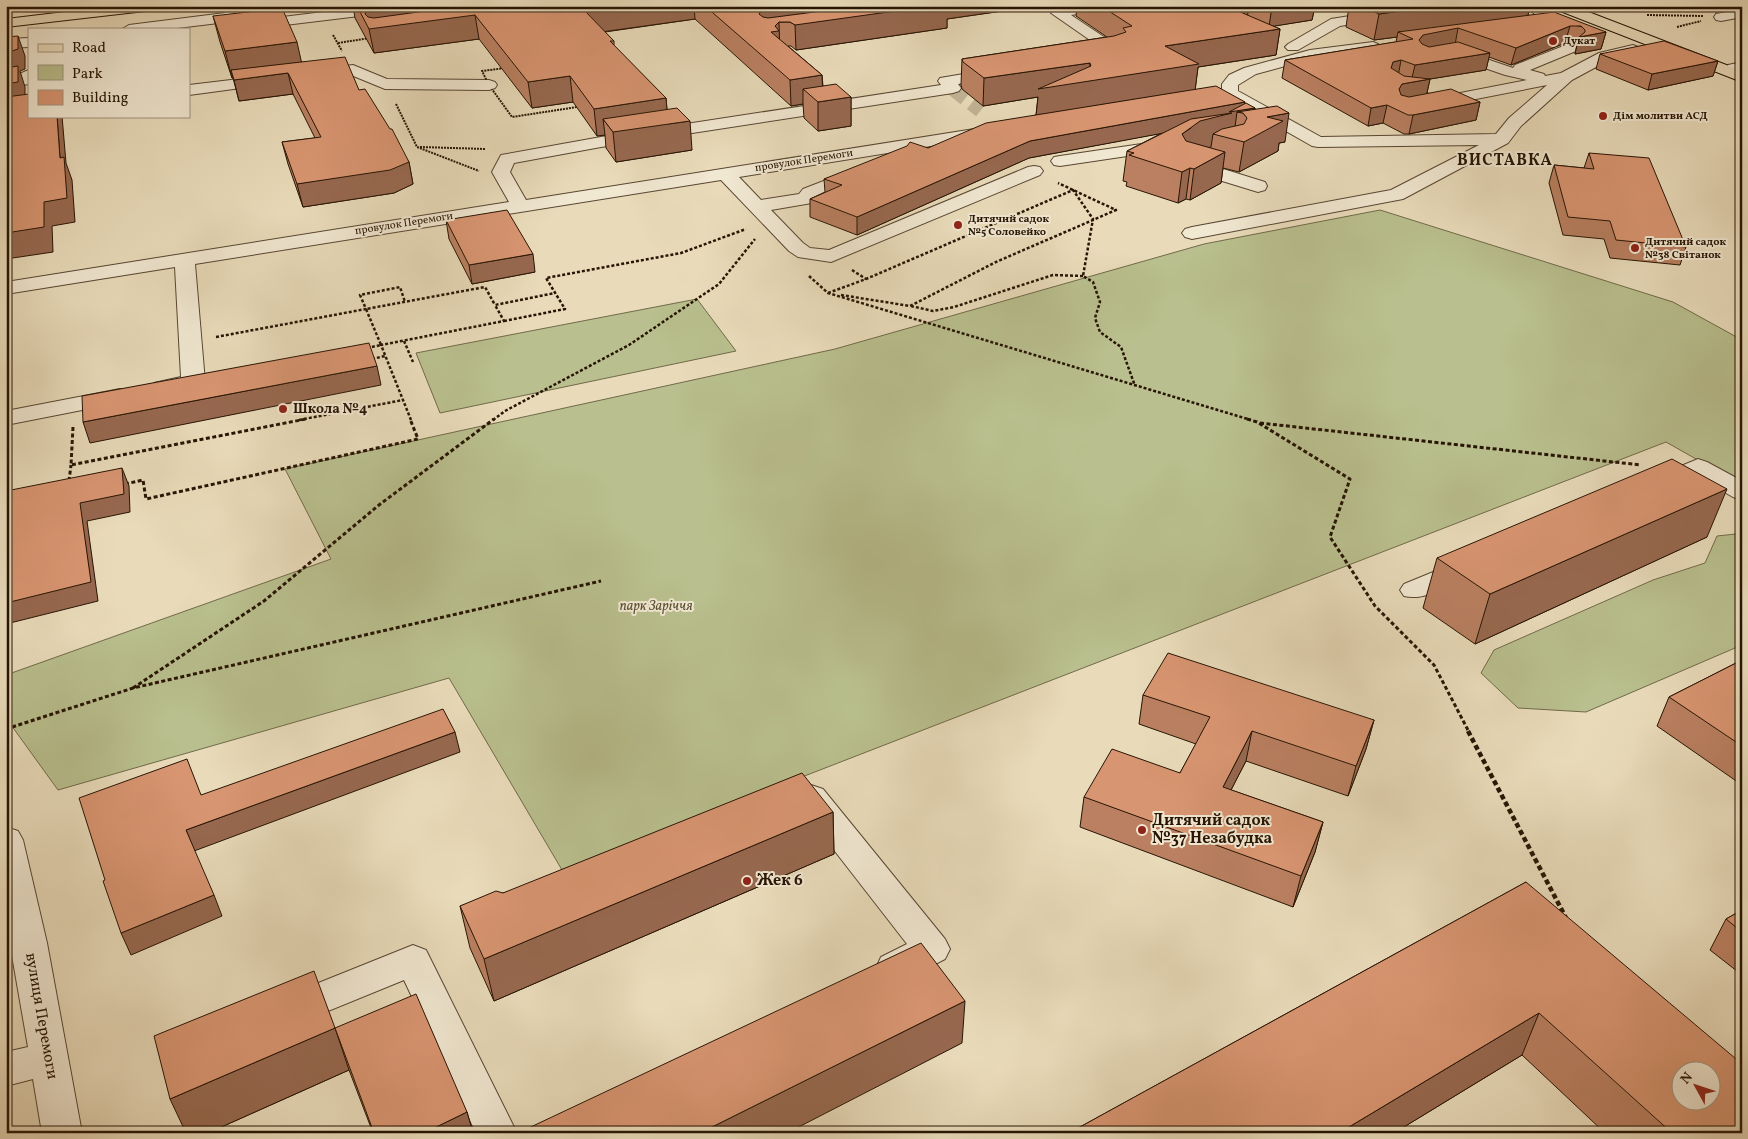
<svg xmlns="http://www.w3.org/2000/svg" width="1748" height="1139" viewBox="0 0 1748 1139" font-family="Vollkorn,serif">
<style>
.green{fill:#b9bf8e;stroke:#706a49}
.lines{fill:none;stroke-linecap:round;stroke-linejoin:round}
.minor-tunnel{stroke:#c2b396;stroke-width:16;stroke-dasharray:16 8;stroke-linecap:butt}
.minor-casing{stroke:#584632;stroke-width:2}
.major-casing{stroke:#271404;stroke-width:2}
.path-far3{stroke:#271404;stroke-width:2;stroke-dasharray:2 1;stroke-linecap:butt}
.path-far2{stroke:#271404;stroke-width:2.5;stroke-dasharray:3 2;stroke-linecap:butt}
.path-far1{stroke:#271404;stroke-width:3;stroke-dasharray:4 2.5;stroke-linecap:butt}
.path{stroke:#271404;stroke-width:4.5;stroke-dasharray:5 3;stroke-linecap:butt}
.minor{fill:#f1e8d2;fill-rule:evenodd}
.major{fill:#e9dbba;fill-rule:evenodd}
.wall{fill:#ba8061;stroke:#271404}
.shaded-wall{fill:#97684f;stroke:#271404}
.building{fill:#d89571;stroke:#271404;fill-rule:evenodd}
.poi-dot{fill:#8f2418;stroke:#f1e8d2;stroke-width:2}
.labels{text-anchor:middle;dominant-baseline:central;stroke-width:4;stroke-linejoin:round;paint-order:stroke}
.far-poi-label{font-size:11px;font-weight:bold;fill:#271404;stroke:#f1e8d2;text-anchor:start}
.far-street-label{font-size:11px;fill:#271404;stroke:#f1e8d2}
.poi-label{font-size:14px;font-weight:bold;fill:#271404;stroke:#f1e8d2;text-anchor:start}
.park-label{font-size:14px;font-style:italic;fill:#5a5034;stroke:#f1e8d2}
.far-district-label{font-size:16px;font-weight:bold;letter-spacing:1px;fill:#271404;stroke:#f1e8d2}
.near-poi-label{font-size:16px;font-weight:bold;fill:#271404;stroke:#f1e8d2;text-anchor:start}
.near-street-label{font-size:16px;fill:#271404;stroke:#f1e8d2}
</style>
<rect width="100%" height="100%" fill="#e9dbba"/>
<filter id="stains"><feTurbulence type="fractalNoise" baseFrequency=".004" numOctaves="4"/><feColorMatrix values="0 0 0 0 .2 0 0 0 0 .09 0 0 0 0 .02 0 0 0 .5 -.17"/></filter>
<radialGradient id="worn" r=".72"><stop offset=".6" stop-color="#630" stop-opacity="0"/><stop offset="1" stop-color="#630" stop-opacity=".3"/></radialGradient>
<path class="green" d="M1380,210L1673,302L1742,340V485L1666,442L562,870L449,678L58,790L6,718V675L331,559L285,469L835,349L1204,244Z
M697,299L736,351L440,413L416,353Z
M1736,534L1742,536V645L1586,712L1518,708L1481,673L1494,650L1653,580L1705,563L1717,536Z"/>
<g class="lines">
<path class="minor-tunnel" d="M953,88L981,110"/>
<defs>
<path id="minor" d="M223,6H237L242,22L372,6H416L409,10L236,31L231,30L227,22L169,29H122L129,25L225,13Z
M1074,6H1111L1104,10L1071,15L1110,41L1113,44L1110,47H1100L1051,13L1053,10Z
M1429,6H1463C1456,14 1416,18 1406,15L1340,26L1298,50H1288L1285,47L1288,44L1331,19L1406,7L1414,9Z
M1742,9V17L1721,21L1716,20L1714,17L1716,14Z
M29,38V47L6,48V39Z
M1373,42L1378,44L1381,47L1378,50L1311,59L1256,74L1238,85V91L1321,137L1496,134L1509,118L1547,85L1430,108L1424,106L1422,103L1424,100L1527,80L1505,75L1447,55L1444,52L1447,49H1457L1513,68L1515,65L1566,45H1576L1579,48L1576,51L1530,70L1544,74L1545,76L1561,73L1599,53L1633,45L1638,47L1641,50L1638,53L1609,60L1572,80L1521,126L1508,143L1403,199L1192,239L1185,237L1182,233L1185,229L1192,227L1391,190L1479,145L1318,147L1312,146L1228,98L1193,104L1187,102L1185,99L1187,96L1222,89V84L1229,75L1244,68L1310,50Z
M1742,62V72L1728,71L1726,68L1728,65Z
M353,65L387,79L489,80L495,82L497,85L495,88L489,90L385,89L351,75L314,80L308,78L306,75L308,72L314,70Z
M999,68L1005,70L1007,73L1005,76L958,84L961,88L959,91L953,93L601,147L514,163L510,172L526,200L987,127L993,128L996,132L993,136L987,137L739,177L761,200L799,194L803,189L852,170L858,169L864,170L867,174L864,178L817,197L812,203L771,210L803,243L810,248L829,250L1028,167L1034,166L1040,167L1043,171L1040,175L831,262L798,257L789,251L721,180L195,264L205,382L201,387L162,395L154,393L150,388L154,383L181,377L175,267L6,294V282L509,202L492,172L501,155L507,154L601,137L941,85L938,81L940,78Z
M29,70V84L6,88V78C18,77 19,73 29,70Z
M272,75L278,77L280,80L278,83L189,95V85Z
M1162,141L1168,142L1171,146L1168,150L1060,166L1054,165L1051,161L1054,157L1060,156Z
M1191,159L1265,182L1267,186L1265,190L1258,192L1183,169L1180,165L1183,161Z
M120,389L128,391L132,396L128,401L6,425V411Z
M1698,459L1707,462L1742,481V500L1733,497L1697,477L1665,490L1656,493L1647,490L1643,485L1647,480Z
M1465,559L1475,561L1479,567L1475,573C1454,582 1427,602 1404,596L1400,590L1404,584Z
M811,785L823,789L945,939L950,949L945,959L907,979L894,983L881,979L876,968L881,957L907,944L799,805L795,797L799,789Z
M6,827L18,831L23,840L47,943L82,1133H42L33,1079L6,1086V1052L28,1047L6,921Z
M413,945L426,950L517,1133H476L404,980L289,1027L276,1022L270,1011L276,1000Z"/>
<path id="major" d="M115,6H161L154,10L6,27V19Z
M1553,6H1573L1742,71V82L1555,9Z"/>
</defs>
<use href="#minor" class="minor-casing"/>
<use href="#major" class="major-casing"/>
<path class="path-far3" d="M1528,6L1536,18
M1647,15L1703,16
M1677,27L1701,21
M333,35L342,51
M338,43L370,38
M612,54L649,96L512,117L489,85L482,71Z
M396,104L417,147L479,171
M420,147L486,149"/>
<path class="path-far2" d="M852,270L866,279
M809,276L828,293L1251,420
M828,293L866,279L1073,190L1093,219L1083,276L1093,282L1100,302L1095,318L1100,332L1121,347L1135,386
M841,295L910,306L996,262L1116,210L1058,183
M911,306L933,311L954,307L1053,275L1083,276
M504,321L565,309L546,278L681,253L746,229
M216,337L366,309L360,295L400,287L405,302
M404,341L413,362
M367,348L381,345L366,309L485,287L495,305
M372,359L385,356
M299,420L403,400
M411,420L381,345L504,321L495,305L555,293
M493,420L505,411L629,345L719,284L755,239"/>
<path class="path-far1" d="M1247,419L1257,422L1350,479L1330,537L1375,606L1434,665L1469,732
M1260,423L1641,465
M73,427L71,465L306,419
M69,481L71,465
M125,484L143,480L146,499L418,439L410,419
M133,688L264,601L379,505L494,419
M6,729L133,688L601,581"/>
<path class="path" d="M1468,731L1566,918"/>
<use href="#minor" class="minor"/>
<use href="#major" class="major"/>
</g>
<path class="wall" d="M353,6H1023V8L947,19V28L796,50L791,46H788L822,75L823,86L851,97V126L818,131L804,118L803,104L791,106L695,19L605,32L614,41V46L666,98L667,109L692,150L616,162L606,148L605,135L597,136L573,102L532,108L479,39L374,53L355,18Z
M1077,6H1315L1312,20L1273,26L1280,29L1276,55L1198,67L1195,90L1245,104L1255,108V109L1285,142L1279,143L1278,151L1239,172L1223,168L1221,183L1190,200L1186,199L1178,203L1126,186L1127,182L1123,181L1127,151L1162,133L1029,158L857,235L810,217V199L825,192L824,179L1036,115L1038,97L983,106L962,89L961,85L962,59L1107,37L1076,16Z
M1349,6H1530L1528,15L1606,32L1601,49L1575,54L1577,44L1576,43H1565L1511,65L1489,57L1486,70L1430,79L1427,93L1480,102L1476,120L1409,134H1404L1383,123L1368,126L1282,78L1285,60L1396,42L1397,37L1374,40L1346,27Z
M1700,6H1742V21L1737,20L1741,8L1716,12Z
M213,16L302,62L359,90L409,162L413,184L394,193L303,207L288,164L282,142L315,138L293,94L239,101L233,78H232L220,42Z
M1600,54L1718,61L1713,76L1648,90L1596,69Z
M1589,153L1686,247L1680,265L1610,258L1604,239L1563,235L1549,183L1554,165L1584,168Z
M446,220L535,272L472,284L449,239Z
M1707,537L1475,644L1423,608L1437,558Z
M1742,660V785L1657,726L1669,697Z
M1143,695L1374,720L1366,749L1348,796L1246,761L1231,790L1323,822L1315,852L1293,907L1080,827L1084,797L1180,773L1196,744L1139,724Z
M833,812L834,854L494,1001L470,948L460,906L503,893Z
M1526,882L1742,1133H1605L1522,1055L1394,1133H1069Z
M1742,910V975L1710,950L1726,919Z
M335,1028L467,1112L473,1133H373L349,1070L208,1133H186Z"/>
<path class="shaded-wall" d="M380,6H524L475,15L479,39L374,53L369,29L365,14L368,8Z
M614,6H694L695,19L587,34L584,10Z
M776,6H1023V8L947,19V28L796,50L795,25L790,22H779L780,56L759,14L763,8Z
M1245,6H1249L1245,31L1231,8Z
M1272,6H1315L1312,20L1269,27Z
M1436,6H1530L1527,19L1458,28L1455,45L1420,52L1419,40L1423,35L1398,32L1397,37L1374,40L1379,14Z
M1718,6H1742V7L1741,8L1716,12Z
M1570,26L1565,43L1511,65L1516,48Z
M1280,29L1276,55L1198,67L1195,91L1036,116L1038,97L983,106L984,78L1090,63L1089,81L1165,46Z
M1606,32L1601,49L1575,54L1579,37Z
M18,36L25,56V69L20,71L25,87V104L6,107V53Z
M297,42L303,69L231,70L233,78H232L225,51Z
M1490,53L1486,70L1411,82L1415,65Z
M1401,60L1398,77L1391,68L1393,62Z
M1718,61L1713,76L1648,90L1652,74Z
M288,73L293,94L239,101L234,80Z
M822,75L823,101L803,89V104L791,106L790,80Z
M570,76L573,102L532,108L528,82Z
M1430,79L1426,97L1399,102V89L1402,84Z
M851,97V126L818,131V102Z
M666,98L668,124L690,121L692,150L616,162L613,132L603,119L605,135L597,136L594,109Z
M1245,102L1244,110L1255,108L1253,124L1243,113L1237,112L1235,127L1213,134L1211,147L1196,151L1179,164L1182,134L1191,128L1029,158L857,235V217L1030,141Z
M1480,102L1476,120L1409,134L1413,115Z
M1387,105L1383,123L1368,126L1371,108Z
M1289,113L1285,142L1279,143L1278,151L1239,172L1244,142L1267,117Z
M57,116H62L66,163L72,180L75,222L52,226L53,252L6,259V233L44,202L60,158Z
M1225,152L1221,183L1190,200L1194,169Z
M409,162L413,184L394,193L303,207L297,184Z
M1190,168L1186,199L1178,203L1182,172Z
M533,254L535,272L472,284L469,265Z
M377,366L381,385L90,443L83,422Z
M122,468L129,486L130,512L87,521L98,601L6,624V603L80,503Z
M1727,489L1707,537L1475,644L1490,594Z
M1374,720L1366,749L1348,796L1356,766Z
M1252,731L1246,761L1217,817L1223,787Z
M455,732L460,752L194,851L186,830Z
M833,812L834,854L494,1001L484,959Z
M1323,822L1315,852L1293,907L1301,876Z
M214,895L222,916L131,955L121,933Z
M965,1001L962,1043L787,1133H700Z
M1539,1013L1522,1055L1394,1133H1339Z
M335,1028L349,1070L208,1133H186L170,1099Z
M467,1112L473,1133H424Z"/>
<path class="building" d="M357,6H380L368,8L365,14L368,17L374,18L462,6H614L584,10L614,41H610L666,98L594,109L570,76L528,82L475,15L369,29Z
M705,6H776L763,8L759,14L763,17L768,18L861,6H931L795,25L790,22H779L775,26L779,31L771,32L822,75L790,80Z
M1101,6H1245L1231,8L1280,29L1165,46L1199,64L1038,89L1091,66L1090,63L984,78L963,62L962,59L1114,36L1126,32L1123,28L1132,26Z
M1362,6H1436L1379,14Z
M282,8L297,42L225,51L213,16Z
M1554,12L1606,32L1579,37L1585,32V30L1581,26H1570L1516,48L1458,28L1423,35L1419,40L1422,44L1429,47L1458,42L1490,53L1415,65L1401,60L1393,62L1391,68L1404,76L1430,79L1402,84L1399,89L1401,95L1409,97L1451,89L1480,102L1413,115H1408L1387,105L1371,108L1285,60L1413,39L1398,32Z
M18,36V49L6,53V37Z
M1664,41L1718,61L1652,74L1600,54Z
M345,57L359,90L365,89L390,129H392L409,162L390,170L297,184L282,142L321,137L288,73L234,80L231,70Z
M18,66V82L6,84V68Z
M836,84L851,97L818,102L803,89Z
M1216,86L1245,102L1030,141L857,217L810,199L842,185L824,179L907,146L910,142L928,148L986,123Z
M29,94V116H57L60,158L64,157L67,198L44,202V227L6,233V97Z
M1246,103L1255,108L1229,112Z
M1277,106L1289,113L1267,117L1283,121L1244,142L1213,134L1222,129L1244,124L1247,118L1243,113L1237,112Z
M677,108L690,121L613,132L603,119Z
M1232,113L1200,121L1182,134L1186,141L1225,152L1194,169L1190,168L1182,172L1129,155L1134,153L1127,151L1191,119Z
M1589,153L1649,158L1686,247L1616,240L1610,221L1568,217L1554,165L1594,169Z
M507,210L533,254L469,265L446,220Z
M369,343L377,366L83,422L82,396Z
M1672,459L1727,489L1490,594L1437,558Z
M122,468L124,494L80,503L91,582L6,603V491Z
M1168,653L1374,720L1356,766L1252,731L1223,787L1323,822L1301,876L1084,797L1112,749L1180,773L1210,717L1143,695Z
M1742,660V746L1669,697Z
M443,709L455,732L186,830L214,895L121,933L103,881L105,880L79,798L187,759L201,795Z
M802,773L833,812L484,959L460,906L496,891L503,893Z
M1526,882L1742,1064V1133H1672L1539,1013L1339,1133H1069ZM1680,1072H1710V1102H1680Z
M1742,910V932L1726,919Z
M921,943L965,1001L700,1133H518Z
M314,971L335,1028L170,1099L154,1036Z
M416,994L467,1112L424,1133H374L335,1028Z"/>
<g class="poi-dot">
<circle cx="1553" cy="41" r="5"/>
<circle cx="1603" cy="116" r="5"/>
<circle cx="958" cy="225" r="5"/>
<circle cx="1635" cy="248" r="5"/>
<circle cx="283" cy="409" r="5"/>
<circle cx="1142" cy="830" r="5"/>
<circle cx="747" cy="881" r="5"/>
</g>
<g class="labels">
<g class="far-poi-label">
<text x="1563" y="41">Дукат</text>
<text x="1613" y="116">Дім молитви АСД</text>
<text x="968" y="219">Дитячий садок<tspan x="968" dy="13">№5 Соловейко</tspan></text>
<text x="1645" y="242">Дитячий садок<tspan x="1645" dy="13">№38 Світанок</tspan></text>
</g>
<g class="far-street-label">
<text transform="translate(804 161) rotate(-9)">провулок Перемоги</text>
<text transform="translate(404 224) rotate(-9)">провулок Перемоги</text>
</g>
<g class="poi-label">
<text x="293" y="409">Школа №4</text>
</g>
<g class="park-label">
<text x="656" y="606">парк Заріччя</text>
</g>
<g class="far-district-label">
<text x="1505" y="161">ВИСТАВКА</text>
</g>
<g class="near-poi-label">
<text x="1152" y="821">Дитячий садок<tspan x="1152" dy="18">№37 Незабудка</tspan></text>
<text x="757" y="881">Жек 6</text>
</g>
<g class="near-street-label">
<text transform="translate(41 1016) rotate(80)">вулиця Перемоги</text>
</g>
</g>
<rect width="1748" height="1139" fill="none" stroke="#e9dbba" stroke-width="25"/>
<rect x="8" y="8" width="1733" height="1124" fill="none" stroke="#271404" stroke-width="2.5"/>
<rect x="12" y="12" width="1723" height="1114" fill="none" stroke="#271404"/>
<rect x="28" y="28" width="162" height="90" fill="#f1e8d2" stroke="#a09380"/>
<rect x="38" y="44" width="25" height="8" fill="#e9dbba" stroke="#a09380"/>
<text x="72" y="52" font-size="15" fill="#271404">Road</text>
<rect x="38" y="65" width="25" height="15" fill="#b9bf8e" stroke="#a09380"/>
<text x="72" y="78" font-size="15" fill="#271404">Park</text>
<rect x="38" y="90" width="25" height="15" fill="#d89571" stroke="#a09380"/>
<text x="72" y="102" font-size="15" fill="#271404">Building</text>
<g transform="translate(1696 1086) rotate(310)"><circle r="24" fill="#f1e8d2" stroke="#a09380"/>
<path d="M0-4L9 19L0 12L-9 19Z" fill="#8f2418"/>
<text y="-8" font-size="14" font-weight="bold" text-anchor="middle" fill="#271404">N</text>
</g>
<rect width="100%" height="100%" filter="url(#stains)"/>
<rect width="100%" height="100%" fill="url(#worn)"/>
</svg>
